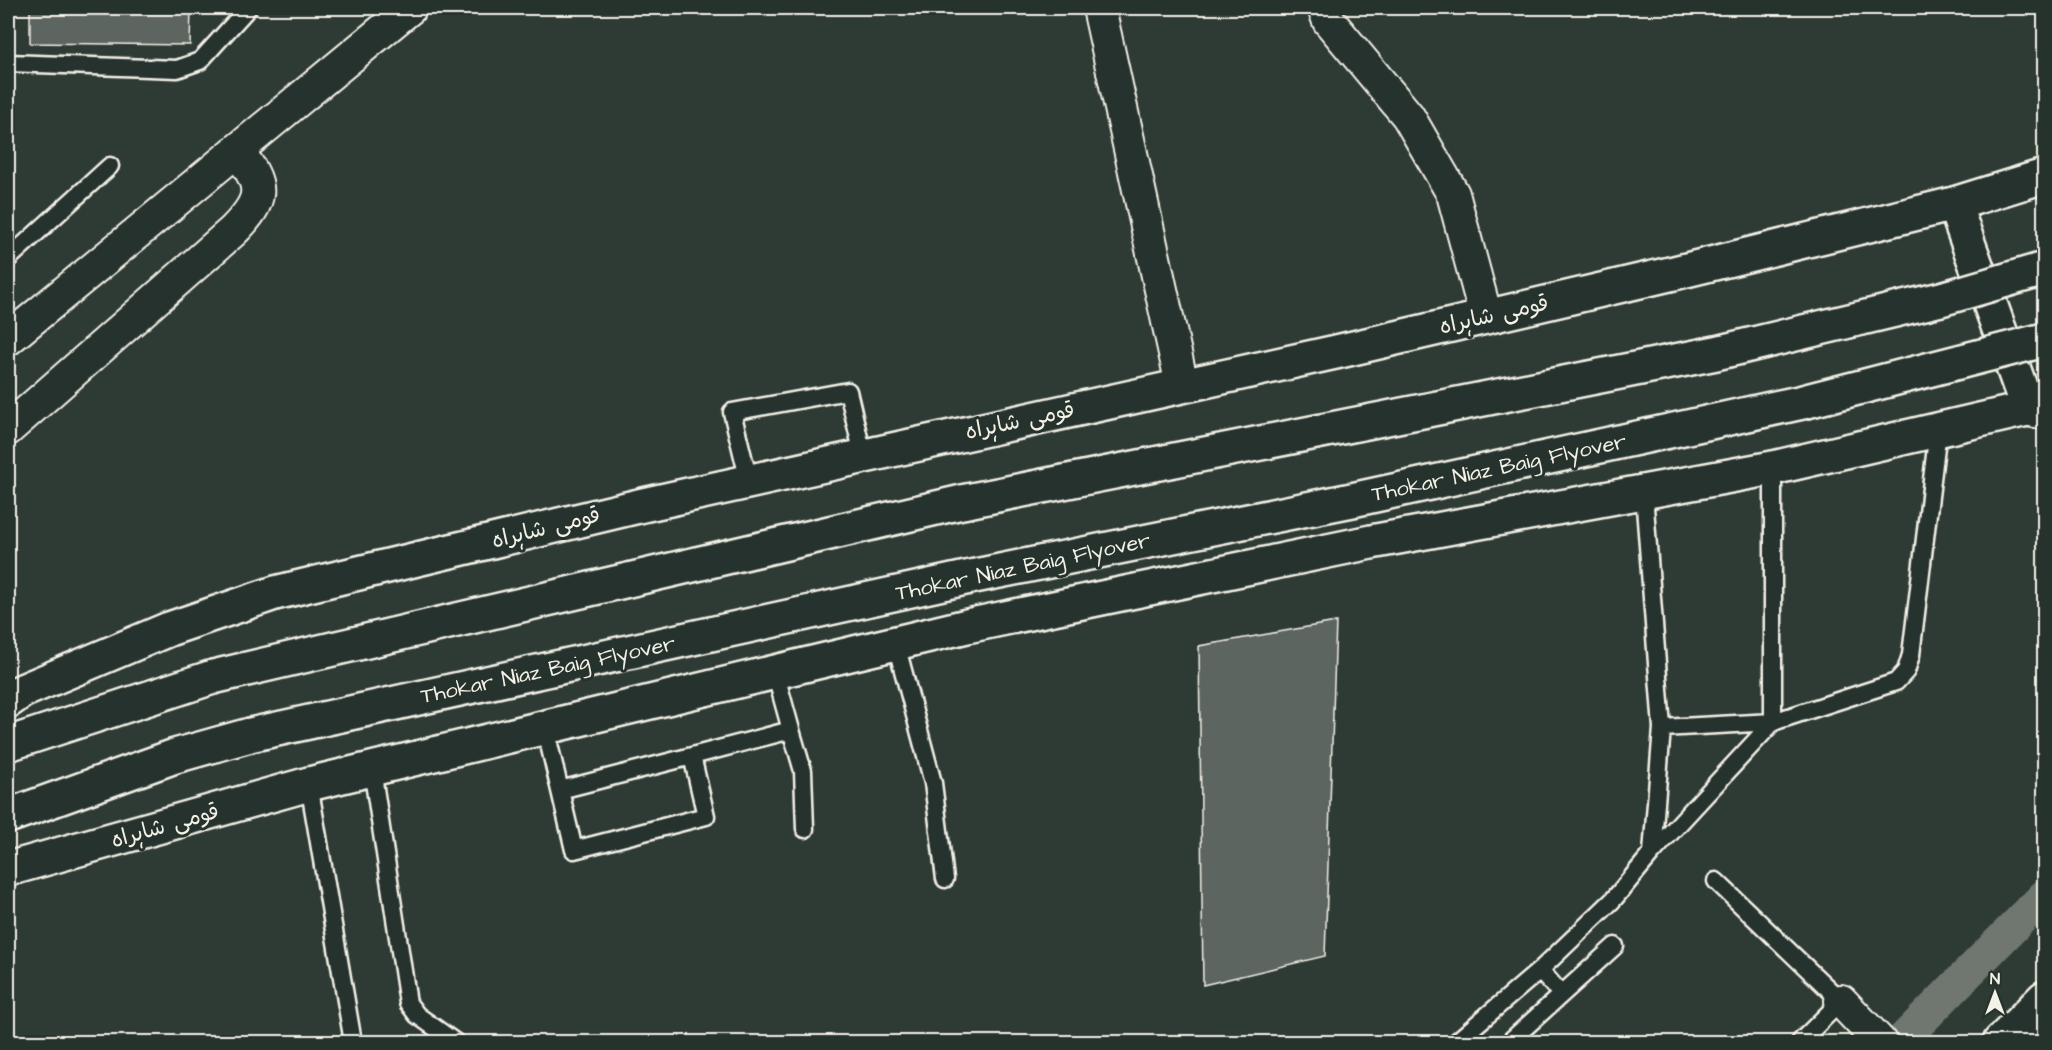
<svg xmlns="http://www.w3.org/2000/svg" width="2052" height="1050" viewBox="0 0 2052 1050" font-family="'Architects Daughter','Playpen Sans Arabic',sans-serif">
<style>
.lines{fill:none;stroke-linecap:round;stroke-linejoin:round}
.canal{stroke:#6f7770;stroke-width:33}
.building{fill:#5c655e;stroke:#f4f1e8;stroke-width:1.5}
.lane-casing{stroke:#f4f1e8;stroke-width:21}
.street-casing{stroke:#f4f1e8;stroke-width:36}
.secondary-casing{stroke:#f4f1e8;stroke-width:38}
.highway-casing{stroke:#f4f1e8;stroke-width:38}
.lane{stroke:#26332d;stroke-width:16}
.street{stroke:#26332d;stroke-width:32}
.secondary{stroke:#26332d;stroke-width:33}
.highway{stroke:#26332d;stroke-width:33}
.highway-bridge-casing{stroke:#f4f1e8;stroke-width:38;stroke-linecap:butt}
.highway-bridge{stroke:#26332d;stroke-width:33}
.labels{text-anchor:middle;dominant-baseline:central;stroke-width:6;stroke-linejoin:round;paint-order:stroke}
.street-label{font-size:22px;fill:#f4f1e8;stroke:#26332d}
</style>
<rect width="100%" height="100%" fill="#2e3b34"/>
<filter id="ink" filterUnits="userSpaceOnUse"><feTurbulence type="fractalNoise" baseFrequency=".0167" numOctaves="2"/><feDisplacementMap in="SourceGraphic" scale="12" xChannelSelector="R" yChannelSelector="G"/><feConvolveMatrix kernelMatrix="1 2 1 2 8 2 1 2 1" color-interpolation-filters="sRGB"/></filter>
<g filter="url(#ink)">
<g class="lines">
<path class="canal" d="M1900,1042L2044,896"/>
</g>
<path class="building" d="M30,8H191L190,45L30,43Z
M1336,622L1325,956L1203,985L1199,646Z"/>
<g class="lines">
<defs>
<path id="lane" d="M8,63L177,69L200,61L248,8
M8,259L110,166
M749,481L732,412L848,391L863,455
M1644,494L1662,728L1652,853
M896,644L933,783L945,879
M545,727L574,850L706,816L692,756L791,730L775,672
M1662,728L1773,722L1896,682L1906,671L1911,655L1938,430
M791,730L803,771L805,829
M372,769L408,1003L417,1015L455,1042
M309,784L353,1042
M560,790L692,756
M1716,881L1841,1001L1800,1042
M1540,970L1561,994
M1456,1042L1540,970L1613,900L1652,853L1773,722V468
M1509,1042L1615,946"/>
<path id="street" d="M1099,8L1182,385
M1324,8L1329,21L1408,116L1453,194L1486,317
M8,339L410,8
M8,429L233,231C264,200 265,186 238,152
M1841,1001L1880,1042"/>
<path id="secondary" d="M1954,204L2028,409L2044,412
M2000,1042L2044,998
M2035,1042L2044,1034"/>
<path id="highway" d="M8,701L22,691L169,629L275,593L643,505L1336,352L1674,273L1954,204L2044,176
M8,744L213,677
M8,816L175,756L250,735
M8,869L309,784L967,626L1371,542L1773,468L2044,405"/>
</defs>
<use href="#lane" class="lane-casing"/>
<use href="#street" class="street-casing"/>
<use href="#secondary" class="secondary-casing"/>
<use href="#highway" class="highway-casing"/>
<use href="#lane" class="lane"/>
<use href="#street" class="street"/>
<use href="#secondary" class="secondary"/>
<use href="#highway" class="highway"/>
<defs>
<path id="highway-bridge" d="M213,677L962,502L1716,353L1941,299L2044,269
M250,735L975,576L1352,500L1803,402L2044,340"/>
</defs>
<use href="#highway-bridge" class="highway-bridge-casing"/>
<use href="#highway-bridge" class="highway-bridge"/>
</g>
</g>
<g class="labels">
<g class="street-label">
<text transform="translate(1494 315) rotate(-13)">قومی شاہراہ</text>
<text transform="translate(1020 421) rotate(-12)">قومی شاہراہ</text>
<text transform="translate(1499 468) rotate(-12)">Thokar Niaz Baig Flyover</text>
<text transform="translate(546 528) rotate(-14)">قومی شاہراہ</text>
<text transform="translate(1023 567) rotate(-12)">Thokar Niaz Baig Flyover</text>
<text transform="translate(548 670) rotate(-12)">Thokar Niaz Baig Flyover</text>
<text transform="translate(165 826) rotate(-16)">قومی شاہراہ</text>
</g>
</g>
<rect width="2052" height="1050" fill="none" stroke="#26332d" stroke-width="30"/>
<rect x="15" y="15" width="2022" height="1020" fill="none" stroke="#f4f1e8" stroke-width="2" filter="url(#ink)"/>
<g transform="translate(1995 993)" stroke="#26332d" stroke-width="4.5" paint-order="stroke">
<path d="M0-4.5L10 22L0 15L-10 22Z" fill="#f4f1e8"/>
<text y="-9" font-size="16" font-weight="bold" text-anchor="middle" fill="#f4f1e8">N</text>
</g>
</svg>
